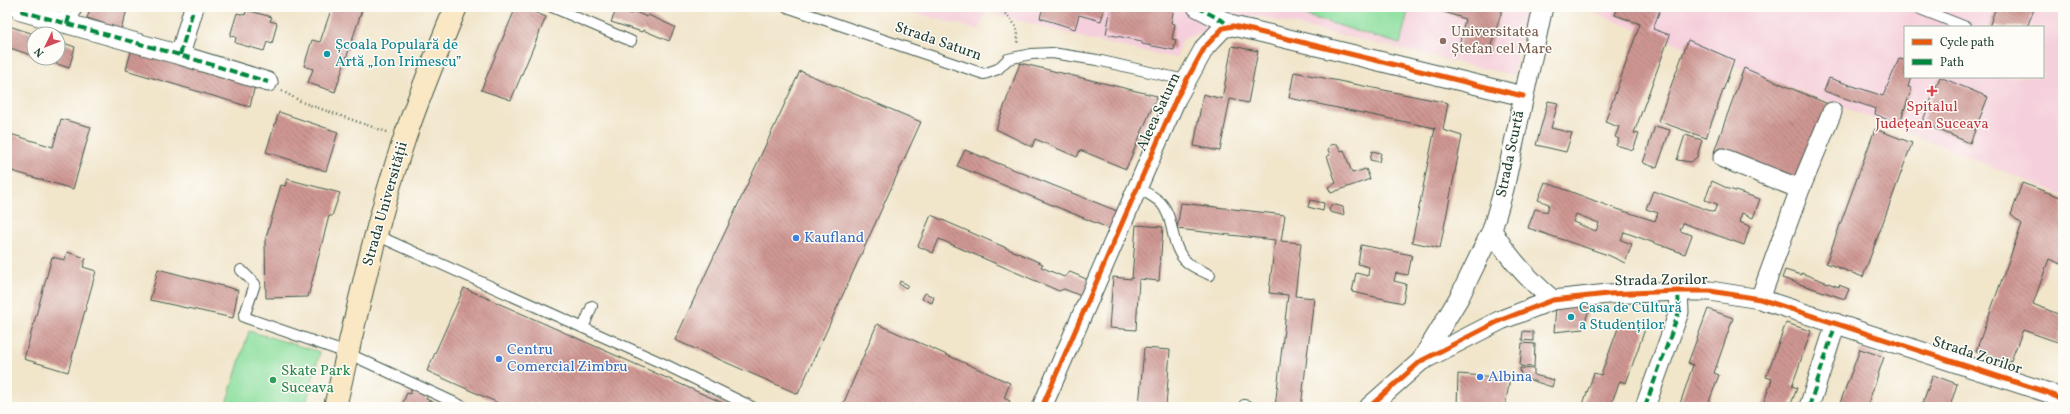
<svg xmlns="http://www.w3.org/2000/svg" width="2070" height="414" viewBox="0 0 2070 414" font-family="Vollkorn,serif">
<style>
.built{fill:#f5cfdb;fill-rule:evenodd}
.pitch{fill:#8ddf9f;stroke:#568e6a}
.building{fill:url(#building-back-hatch);fill-rule:evenodd}
.lines{fill:none;stroke-linecap:round;stroke-linejoin:round}
.lane-casing{stroke:#3e564a;stroke-width:12}
.street-casing{stroke:#3e564a;stroke-width:21}
.secondary-casing{stroke:#3e564a;stroke-width:24}
.path{stroke:#3e564a;stroke-width:2.5;stroke-dasharray:1 3;stroke-linecap:butt}
.lane{stroke:#fff;stroke-width:10}
.street{stroke:#fff;stroke-width:19}
.secondary{stroke:#fae7c3;stroke-width:22}
.quiet{stroke:#00873e;stroke-width:4;stroke-dasharray:8 4;stroke-linecap:butt}
.cycleway-casing{stroke:#fdfcf7;stroke-width:8}
.cycleway{stroke:#e8590c;stroke-width:5}
.education-dot{fill:#8d6e63;stroke:#fdfcf7;stroke-width:1.5}
.culture-dot{fill:#0f9aa8;stroke:#fdfcf7;stroke-width:1.5}
.health-dot{fill:#e0444e;stroke:#fdfcf7;stroke-width:1.5}
.shop-dot{fill:#3f7fe0;stroke:#fdfcf7;stroke-width:1.5}
.leisure-dot{fill:#2e9e5b;stroke:#fdfcf7;stroke-width:1.5}
.labels{text-anchor:middle;dominant-baseline:central;stroke-width:3;stroke-linejoin:round;paint-order:stroke}
.education-label{font-size:15px;fill:#785e54;stroke:#fdfcf7;text-anchor:start}
.street-label{font-size:15px;fill:#1f3d34;stroke:#fdfcf7}
.culture-label{font-size:15px;fill:#0d838f;stroke:#fdfcf7;text-anchor:start}
.health-label{font-size:15px;fill:#be3a42;stroke:#fdfcf7}
.shop-label{font-size:15px;fill:#366cbe;stroke:#fdfcf7;text-anchor:start}
.leisure-label{font-size:15px;fill:#27864d;stroke:#fdfcf7;text-anchor:start}
</style>
<defs>
<pattern id="building-back-hatch" width="6" height="6" patternUnits="userSpaceOnUse"><rect width="6" height="6" fill="#cf9692"/><path d="M-1 5l2 2M0 0l6 6M5-1l2 2" fill="none" stroke="#a77c78"/></pattern>
</defs>
<rect width="100%" height="100%" fill="#fdfcf7"/>
<filter id="ink" filterUnits="userSpaceOnUse"><feTurbulence type="fractalNoise" baseFrequency=".025" numOctaves="2"/><feDisplacementMap in="SourceGraphic" scale="8" xChannelSelector="R" yChannelSelector="G"/><feConvolveMatrix kernelMatrix="1 2 1 2 8 2 1 2 1" color-interpolation-filters="sRGB"/></filter>
<filter id="wash" filterUnits="userSpaceOnUse"><feTurbulence type="fractalNoise" baseFrequency=".012" numOctaves="4" result="noise"/><feDisplacementMap in="SourceGraphic" scale="16" xChannelSelector="R" yChannelSelector="G"/><feGaussianBlur stdDeviation="0.9" result="paint"/><feColorMatrix in="noise" values="0 0 0 0 0 0 0 0 0 0 0 0 0 0 0 0 0 1.4 0 .05"/><feComposite in="paint" operator="in"/></filter>
<g filter="url(#wash)">
<rect width="100%" height="100%" fill="#f1e5ca"/>
<path class="built" d="M892,7H1527L1513,75L1257,16L1183,39L1176,58L1099,42L987,12L979,30Z
M1578,7H2063V195L1836,104ZM1905,27H2043V77H1905Z"/>
<path class="pitch" d="M1305,7H1409L1400,44L1304,15Z
M249,331L320,352L305,407H225Z"/>
<g id="blocks">
<path class="building" d="M7,7H15L13,14L7,12Z
M91,7H128L121,29L87,18Z
M332,7H363L335,92L308,83L313,69L304,66L312,40L320,42Z
M516,7H522L546,17L511,100L481,90Z
M1043,7H1105L1101,21L1079,15L1075,29L1040,18Z
M1111,7L1174,8L1171,23L1175,24L1172,39L1176,40L1174,50L1142,44V41L1106,34Z
M1430,7H1503L1488,55L1459,46L1465,19Z
M1618,7H1661L1653,29L1670,35L1634,133L1639,134L1633,150L1616,145L1619,139L1615,137L1619,127L1605,122L1640,24L1615,15Z
M1996,7H2035L2027,27H1989Z
M617,8L631,14L633,11L647,17L648,15L675,27L669,41L643,30L642,32L611,22Z
M246,10L272,17L270,21L277,23L272,44L267,42L264,51L235,43L236,37L230,36L237,13L245,15Z
M9,26L34,34V56L7,47Z
M1688,40L1734,60L1706,138L1658,121Z
M58,41L75,47L69,68L40,58H58Z
M1232,46L1258,51L1248,103L1230,99L1220,151L1194,146L1203,94L1222,99Z
M132,48L255,85L250,107L126,70Z
M1899,59L1905,60V77H1911L1908,87L1912,88L1899,125L1875,114L1876,109L1824,91L1829,78L1883,96Z
M1020,63L1157,96L1126,169L1080,150L1077,157L1035,139L1032,147L996,129Z
M1744,68L1828,104L1798,183L1714,152Z
M800,71L921,122L798,394L675,340Z
M1294,72L1448,103L1443,130L1462,136L1440,248L1412,242L1435,128L1289,98Z
M1940,77L1988,97L1970,143L1922,123Z
M1548,101L1558,103L1551,128L1572,133L1566,152L1536,145Z
M279,112L338,132L326,171L266,152Z
M61,119L91,127L73,189L12,171L7,186V133L53,147Z
M1655,126L1670,130L1657,168L1643,163Z
M1875,129L1912,143L1863,277L1826,263Z
M1685,135L1702,140L1697,157L1691,162L1677,160Z
M1337,144L1341,151L1344,150L1352,173L1366,169L1370,179L1331,193L1328,187L1336,183L1327,156L1330,155L1328,150L1330,145Z
M965,150L1122,213L1113,230L957,166Z
M1372,151L1381,153L1379,162L1370,160Z
M287,179L340,193L332,216H329L308,297L266,298L265,241L281,185L285,186Z
M1712,181L1729,189L1760,199L1753,218L1742,213L1739,222L1750,226L1744,245L1683,223L1680,231L1692,235L1685,254L1624,232L1621,240L1632,244L1625,263L1608,255L1528,228L1535,209L1547,212L1549,204L1538,200L1545,182L1611,207L1655,221L1658,213L1646,209L1653,191L1714,212L1717,204L1705,200ZM1576,214L1599,223L1596,231L1573,222Z
M2022,183L2063,198V265L2049,259L2033,304L2063,316V326L2057,342L2023,330L2010,363L1976,351L2022,224L2011,215Z
M1310,200L1324,203L1323,211L1308,207Z
M1181,203L1285,215L1281,241L1301,243L1295,296L1314,298L1301,407H1275L1288,295L1269,293L1275,240L1177,229Z
M1332,204L1343,207L1344,214L1342,215L1330,212L1329,208Z
M931,215L1043,264L1041,267L1064,277L1070,272L1093,282L1086,298L1064,289L1059,291L939,239L933,253L918,246Z
M1136,225L1163,227L1159,281L1139,279L1136,330L1109,328L1113,277L1132,279Z
M1361,245L1412,255L1408,275L1396,273L1394,281L1406,284L1403,303L1352,292L1356,273L1368,276L1369,267L1358,264Z
M67,252L86,258L83,267L96,271L68,372L24,359L52,257L65,260Z
M158,269L238,290L233,318L150,300Z
M1785,270L1801,275V273L1839,287V285L1849,289L1845,299L1782,278Z
M900,281L908,285L906,288L899,284Z
M464,288L732,407H507L427,371Z
M925,293L934,297L932,303L922,299Z
M1592,299L1583,329L1554,332L1556,306Z
M1708,309L1733,318L1714,373L1719,375L1707,407H1679L1693,365L1688,363Z
M1621,320L1645,329L1626,383L1620,381L1610,407H1582L1594,373L1601,375Z
M1786,323L1811,331L1792,386L1797,388L1790,407H1762L1772,379L1766,377Z
M877,324L1010,383L1004,398L1010,401L1007,407H842Z
M1523,331L1533,332V341L1522,340Z
M1522,343L1535,344L1534,367L1520,366Z
M1144,348L1170,350L1166,407H1139Z
M1860,349L1884,357L1867,407H1844V405L1840,403Z
M1520,368L1534,369V375L1554,380L1552,387L1521,377Z
M1458,374L1510,378L1505,407H1457Z
M1933,375L1957,384L1950,407H1921Z
M412,388L428,395L426,399L444,407H401L407,393L410,394Z"/>
</g>
</g>
<g filter="url(#ink)">
<use href="#blocks" fill-opacity="0" stroke="#3e564a" stroke-width="1"/>
<g class="lines">
<defs>
<path id="lane" d="M552,7L631,41
M787,7L984,74L998,69L1008,59L1031,54L1052,53L1097,60L1185,80
M1915,7L1966,27
M1137,188C1145,192 1154,196 1161,203C1176,220 1169,248 1188,263C1194,268 1203,271 1210,275
M376,235L664,364L752,407
M241,270L255,284L244,317L347,353L464,407
M583,328L592,306
M1244,405L1250,407"/>
<path id="street" d="M1197,7L1233,26
M21,11L180,55L268,82
M67,24L72,7
M180,55L194,7
M1723,158L1800,189
M1492,230C1508,258 1528,279 1553,300
M1760,299L1800,189L1832,112
M1421,361L1460,296L1492,230L1504,189L1543,7
M1042,407L1176,99L1205,47L1223,28L1233,26L1251,30L1523,96
M1369,407L1421,361L1501,320L1553,300L1608,294L1678,291H1710L1760,299L2049,393L2063,401
M1645,407L1679,312L1678,291
M1809,407L1836,323"/>
<path id="secondary" d="M335,407C356,317 375,225 405,137C420,93 438,50 456,7"/>
</defs>
<use href="#lane" class="lane-casing"/>
<use href="#street" class="street-casing"/>
<use href="#secondary" class="secondary-casing"/>
<path class="path" d="M995,7C1007,14 1022,26 1017,43
M282,91L304,103L387,132"/>
<use href="#lane" class="lane"/>
<use href="#street" class="street"/>
<use href="#secondary" class="secondary"/>
<path class="quiet" d="M1197,7L1232,26
M21,11L180,55L268,82
M67,24L72,7
M180,55L194,7
M1645,407L1679,312L1678,291
M1809,407L1836,323"/>
<defs>
<path id="cycleway" d="M1042,407L1176,99L1205,47L1223,28L1233,26L1251,30L1523,96
M1369,407L1421,361L1501,320L1553,300L1608,294L1678,291H1710L1760,299L2049,393L2063,401"/>
</defs>
<use href="#cycleway" class="cycleway-casing"/>
<use href="#cycleway" class="cycleway"/>
</g>
</g>
<circle class="education-dot" cx="1443" cy="41" r="4"/>
<g class="culture-dot">
<circle cx="327" cy="54" r="4"/>
<circle cx="1571" cy="317" r="4"/>
</g>
<path class="health-dot" d="M1930 85h4v4h4v4h-4v4h-4v-4h-4v-4h4z"/>
<g class="shop-dot">
<circle cx="796" cy="238" r="4"/>
<circle cx="499" cy="359" r="4"/>
<circle cx="1480" cy="377" r="4"/>
</g>
<circle class="leisure-dot" cx="273" cy="380" r="4"/>
<g class="labels">
<g class="education-label">
<text x="1451" y="32">Universitatea<tspan x="1451" dy="17">Ștefan cel Mare</tspan></text>
</g>
<g class="street-label">
<text transform="translate(938 42) rotate(19)">Strada Saturn</text>
<text transform="translate(1159 112) rotate(-65)">Aleea Saturn</text>
<text transform="translate(1511 154) rotate(-78)">Strada Scurtă</text>
<text transform="translate(386 204) rotate(-74)">Strada Universității</text>
<text transform="translate(1661 281) rotate(-1)">Strada Zorilor</text>
<text transform="translate(1977 356) rotate(18)">Strada Zorilor</text>
</g>
<g class="culture-label">
<text x="335" y="45">Școala Populară de<tspan x="335" dy="17">Artă „Ion Irimescu”</tspan></text>
<text x="1579" y="308">Casa de Cultură<tspan x="1579" dy="17">a Studenților</tspan></text>
</g>
<g class="health-label">
<text x="1932" y="107">Spitalul<tspan x="1932" dy="17">Județean Suceava</tspan></text>
</g>
<g class="shop-label">
<text x="804" y="238">Kaufland</text>
<text x="507" y="350">Centru<tspan x="507" dy="17">Comercial Zimbru</tspan></text>
<text x="1488" y="377">Albina</text>
</g>
<g class="leisure-label">
<text x="281" y="371">Skate Park<tspan x="281" dy="17">Suceava</tspan></text>
</g>
</g>
<rect width="2070" height="414" fill="none" stroke="#fdfcf7" stroke-width="24"/>
<rect x="1904" y="26" width="140" height="52" fill="#fdfcf7" stroke="#a4b0a9"/>
<rect x="1912" y="39" width="20" height="6" fill="#e8590c" stroke="#a4b0a9"/>
<text x="1940" y="46" font-size="12" fill="#1f3d34">Cycle path</text>
<rect x="1912" y="59" width="20" height="6" fill="#00873e" stroke="#a4b0a9"/>
<text x="1940" y="66" font-size="12" fill="#1f3d34">Path</text>
<g transform="translate(46 46) rotate(227)"><circle r="19" fill="#fdfcf7" stroke="#a4b0a9"/>
<path d="M0-3L7 15L0 10L-7 15Z" fill="#d1495b"/>
<text y="-6" font-size="11" font-weight="bold" text-anchor="middle" fill="#1f3d34">N</text>
</g>
</svg>
